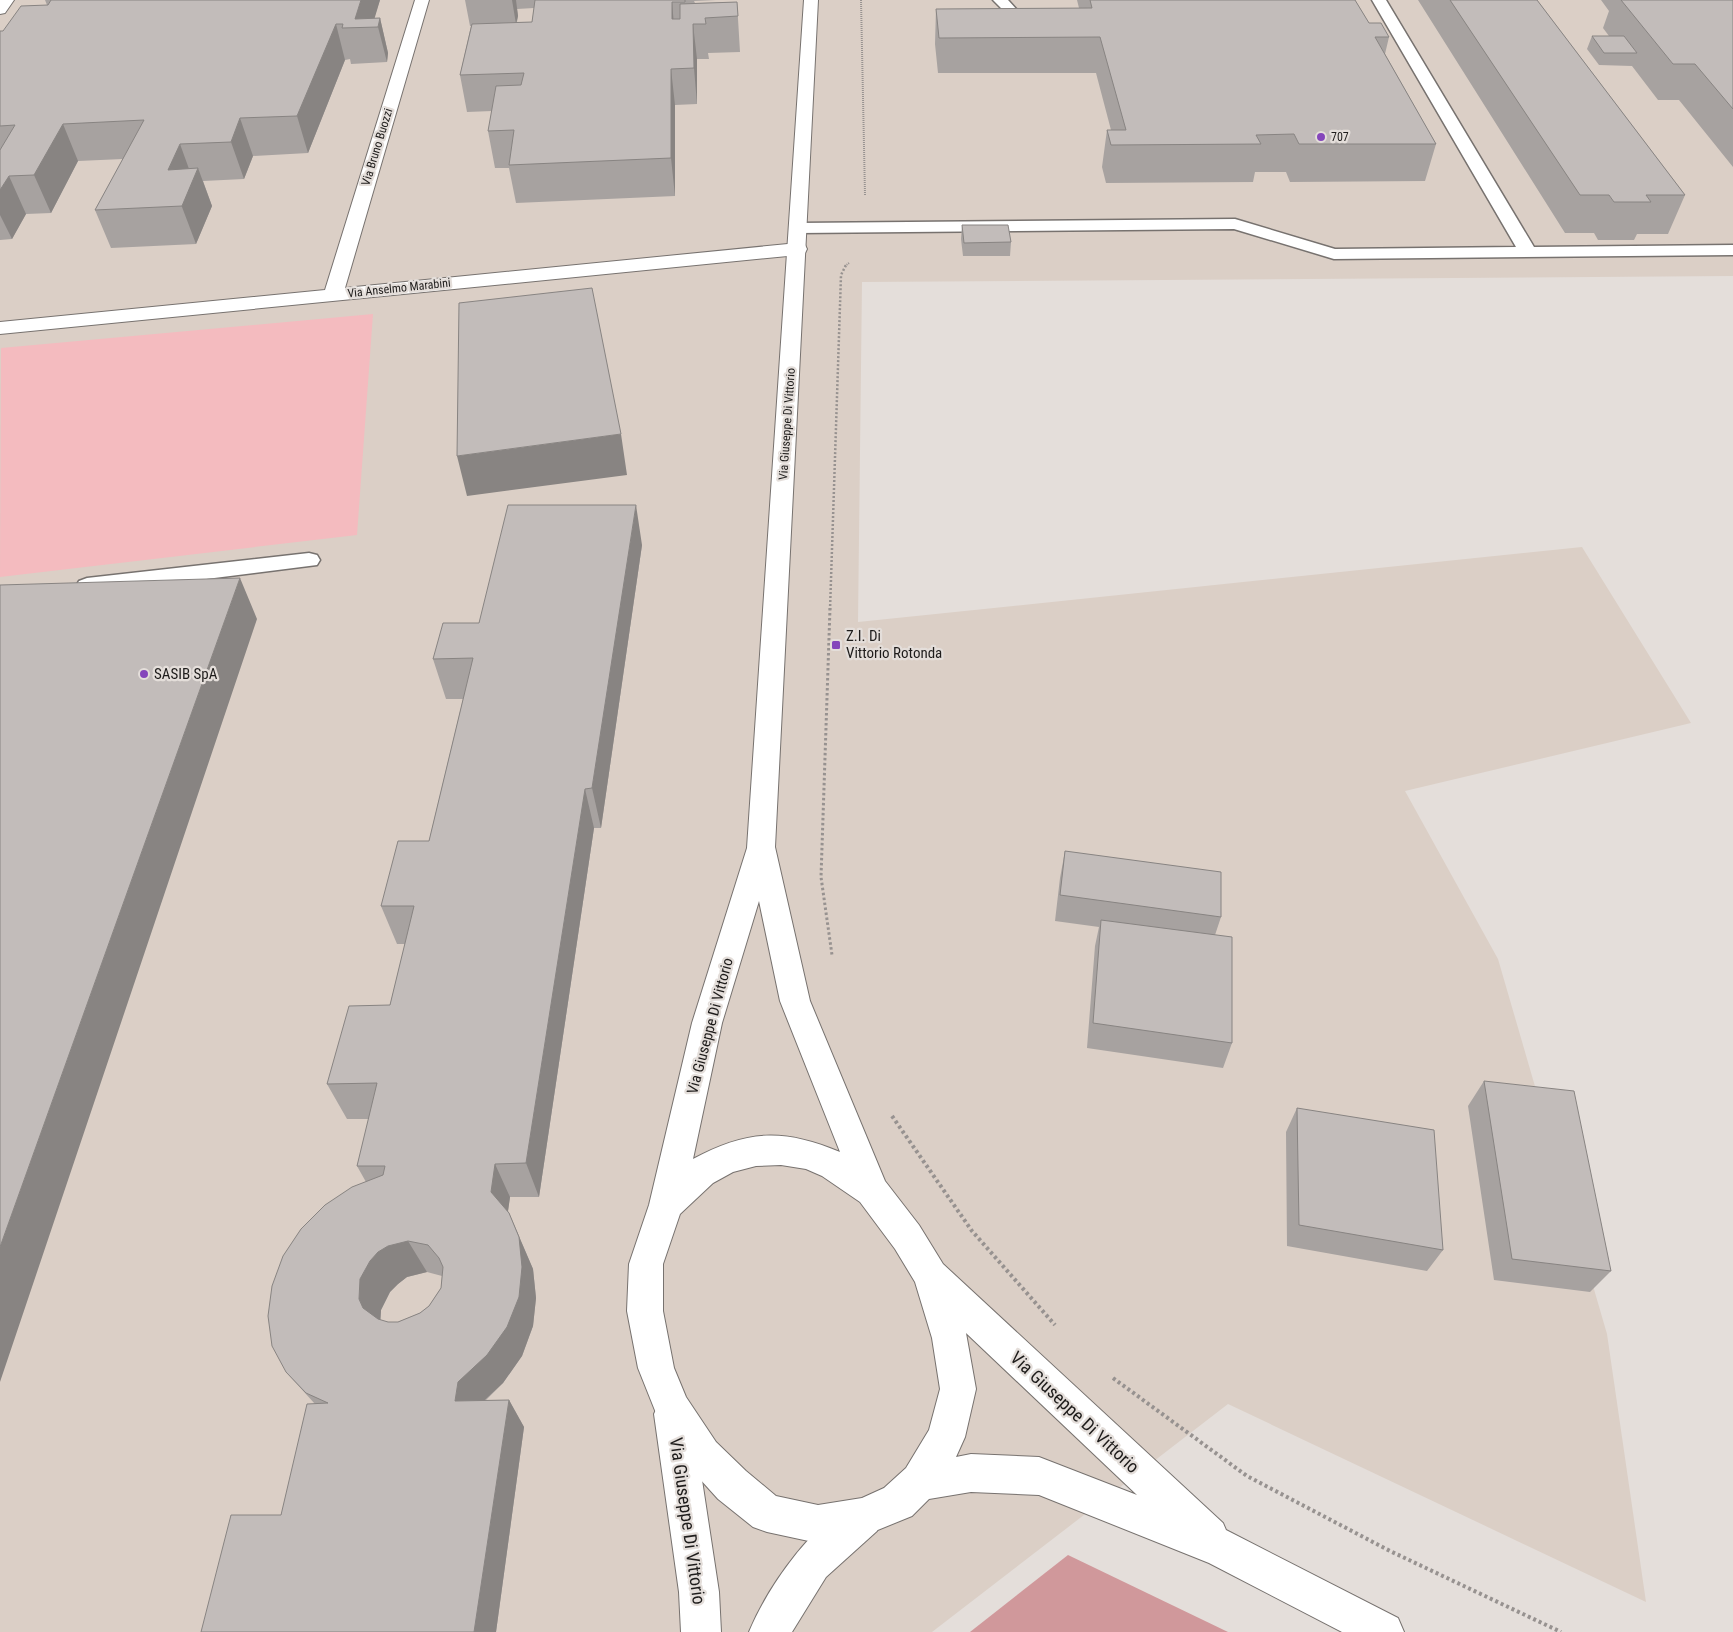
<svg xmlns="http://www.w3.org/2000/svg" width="1733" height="1632" viewBox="0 0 1733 1632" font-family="'Roboto Condensed',sans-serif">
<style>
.built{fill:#dbcfc6}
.green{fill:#f4bbbf}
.forest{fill:#d0989b}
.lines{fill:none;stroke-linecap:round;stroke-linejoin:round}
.service-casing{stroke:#77726f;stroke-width:3}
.minor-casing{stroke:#77726f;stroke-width:2}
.tertiary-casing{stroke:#77726f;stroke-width:2}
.path-far3{stroke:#979290;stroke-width:2;stroke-dasharray:1 1;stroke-linecap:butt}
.path-far2{stroke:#979290;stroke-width:2.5;stroke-dasharray:2 2;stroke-linecap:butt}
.path-far1{stroke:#979290;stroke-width:3;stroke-dasharray:2.5 2.5;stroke-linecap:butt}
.path{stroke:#979290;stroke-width:4;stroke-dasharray:3 3;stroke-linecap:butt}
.service{fill:#fff;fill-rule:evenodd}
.minor{fill:#fff;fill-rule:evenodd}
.tertiary{fill:#fff;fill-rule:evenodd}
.wall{fill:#a7a2a0;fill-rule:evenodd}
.shaded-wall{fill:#888482}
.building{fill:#c2bcba;stroke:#888482;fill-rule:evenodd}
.poi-dot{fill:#8546bb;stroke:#e4deda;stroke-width:2}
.labels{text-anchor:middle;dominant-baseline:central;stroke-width:4.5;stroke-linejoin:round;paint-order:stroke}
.far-poi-label{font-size:12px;fill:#1e1c1b;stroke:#e4deda;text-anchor:start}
.far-street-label{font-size:12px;fill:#1e1c1b;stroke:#e4deda}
.poi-label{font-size:15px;fill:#1e1c1b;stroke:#e4deda;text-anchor:start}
.street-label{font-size:15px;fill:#1e1c1b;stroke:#e4deda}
.near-street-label{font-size:18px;fill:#1e1c1b;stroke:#e4deda}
</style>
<rect width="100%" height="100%" fill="#e4deda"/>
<path class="built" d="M0,0H1733V276L862,282L858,622L1582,547L1691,723L1405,791L1498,959L1607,1334L1646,1602L1228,1404L932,1632H0Z"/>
<path class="green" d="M373,314L357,535L0,577L1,348Z"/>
<path class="forest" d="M1068,1555L1228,1632H970Z"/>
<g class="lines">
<defs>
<path id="service" d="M993,0H1008L1019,12L1004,33H994L992,30L1005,12Z
M1372,0H1386L1534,247L1733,245V255L1334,259L1234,229L799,233L793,232L790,228L793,224L799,223L1235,219L1335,249L1516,247Z
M309,553L317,555L320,560L317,565L87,594L79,591L76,586L79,581L87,578Z"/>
<path id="minor" d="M0,0H14L5,13L0,14Z
M415,0H429L345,288L798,243L805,245L807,249L805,253L798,255L0,334V322L325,290Z
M673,1395L686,1401L692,1414L719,1592L721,1632H681L679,1592L654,1414L660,1401Z
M863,1498L877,1503L882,1517L877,1531L826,1577L792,1632H749C768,1586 816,1517 863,1498Z"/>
<path id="tertiary" d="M804,0H818L775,847L810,1001L885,1181L919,1225L943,1264L1223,1523L1226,1530L1398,1618L1404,1632H1342L1209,1563L1039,1495L971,1492L929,1499L912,1516L863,1536L818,1543L767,1532L753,1527L718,1499L690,1468L660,1423L638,1368L627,1311L629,1264L649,1205L692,1023L747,848ZM759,901L780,1001L840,1152C783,1128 747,1130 693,1159L722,1023ZM781,1165L806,1169L822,1176L860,1202L895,1249L915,1282L932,1338L940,1389L929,1430L906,1468L884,1488L862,1498L818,1505L776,1496L746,1471L716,1442L686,1397L674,1368L663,1311V1264L680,1214L713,1183L733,1172L756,1166ZM966,1333L1137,1495L1039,1457L971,1454L956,1457L965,1437L976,1389Z"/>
</defs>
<use href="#service" class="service-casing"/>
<use href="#minor" class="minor-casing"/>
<use href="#tertiary" class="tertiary-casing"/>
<path class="path-far3" d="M861,0L865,195
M845,266L849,263"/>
<path class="path-far2" d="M830,610L841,275L846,265"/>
<path class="path-far1" d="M830,608L821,877L832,955"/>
<path class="path" d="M892,1116L972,1231L1055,1325
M1113,1378L1247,1476L1390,1551L1561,1632"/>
<use href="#service" class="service"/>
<use href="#minor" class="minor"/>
<use href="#tertiary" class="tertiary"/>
</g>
<path class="wall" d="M45,0H380L374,18H380L388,53L387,62L351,64L350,59L345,60L308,153L253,156L244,179L203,181L212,206L196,244L111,248L95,210L123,159L78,161L51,213L26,214L12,239L0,240V31H3L47,5Z
M465,0H716L694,1L695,3L737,2L740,52L708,53L709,59H697V104L675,105V196L516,203L509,168H495L488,131L492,111L467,112L460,75L471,26H470ZM534,8L532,22H517L518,16L517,9Z
M1077,0H1355L1369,23L1389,37L1385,54L1436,144L1425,181L1290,182L1286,172H1255L1253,182L1106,183L1102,167L1107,130H1111L1096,73H938L935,44L936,9L1079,8Z
M1418,0H1537L1685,195L1668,234H1637L1634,240H1598L1594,233H1565Z
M1601,0H1733V167L1679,100H1658L1632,66L1599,65L1587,49L1592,36H1609L1603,28L1609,11Z
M962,225L1011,242L1010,256H963L961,239Z
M642,545L601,828H594L539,1197H510L508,1211L533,1269L536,1298L533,1326L522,1356L503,1383L485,1401L509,1400L524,1427L496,1632H201L281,1515L315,1404L286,1372L366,1182L357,1166L369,1119H347L327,1084L390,1005L405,944H397L381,906L429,841L463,699H446L433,659L479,623ZM427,1272L442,1276L441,1288L429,1306L420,1313L398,1322H388L380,1320L381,1310L390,1292L398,1284L407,1277Z
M1065,851L1221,917L1215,935L1232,1043L1223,1068L1087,1048L1095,946L1099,927L1055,921L1060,878Z
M1484,1081L1611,1271L1590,1292L1494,1280L1468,1106Z
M1297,1108L1443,1250L1427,1271L1287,1246L1286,1132Z"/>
<path class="shaded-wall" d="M361,0H380L372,27L355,19Z
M512,0H516L518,16L516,24Z
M672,2L675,37L672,19Z
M380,18L388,53L387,62L378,27Z
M336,24L345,60L308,153L297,116Z
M693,24L697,59V104L694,68Z
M671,69L675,105V196L671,158Z
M240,118L253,156L244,179L231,142Z
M63,124L78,161L51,213L34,175Z
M180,144L193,180L198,168L212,206L196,244L168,170Z
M9,176L26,214L12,239L0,215V190Z
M621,434L627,475L467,496L457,456Z
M636,505L642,545L601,828L592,788Z
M240,578L257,619L0,1382V1247Z
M585,789L594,828L539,1197L526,1163Z
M495,1164L510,1197L506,1225L491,1192Z
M509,1213L533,1269L536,1298L533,1326L522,1356L503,1383L475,1409L455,1401L458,1382Z
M408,1241L427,1272L407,1277L398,1284L390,1292L381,1310L380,1329L363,1308L359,1299L360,1279L370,1261L378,1252L388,1246Z
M509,1400L524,1427L496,1632H474Z"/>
<path class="building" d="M51,0H361L355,19L380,18L378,27L342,28L343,24H336L297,116L240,118L231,142L180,144L168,170L198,168L182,206L95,210L144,120L63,124L34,175L9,176L0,190V150L15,125L0,126V31H3L21,6L48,5Z
M535,0H685V2H672V19H680V4L737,2L738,16L705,18L706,24H693L694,68L671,69V158L509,165L514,130L488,131L496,86L521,85L524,73L460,75L472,24L532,22Z
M1090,0H1355L1369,23H1381L1389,37H1375L1436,144H1299L1294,134L1256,135L1261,144L1111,145L1107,130H1126L1100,37L939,38L936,9L1092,8Z
M1450,0H1537L1685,195H1646L1651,202H1614L1609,195H1580Z
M1621,0H1733V109L1695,64H1673Z
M1592,36H1624L1637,53H1604Z
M962,225H1008L1011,242L964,243Z
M592,288L621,434L457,456L459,303Z
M508,505H636L592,788L585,789L526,1163L495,1164L491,1192L509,1213L519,1237L522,1267L519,1297L507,1327L487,1355L458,1382L455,1401L509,1400L474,1632H201L231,1515H281L307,1404L328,1403L306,1393L286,1372L272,1346L268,1316L272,1286L283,1256L301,1229L325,1205L352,1187L383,1175L385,1166H357L377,1083L327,1084L349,1006L390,1005L414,906H381L398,841H429L473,658L433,659L443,623H479ZM408,1241L428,1245L439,1258L443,1267L441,1288L429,1306L420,1313L398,1322H388L378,1319L363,1308L359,1299L360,1279L370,1261L378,1252L388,1246Z
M240,578L0,1247V585Z
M1065,851L1221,872V917L1060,895Z
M1101,920L1232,937V1043L1093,1023Z
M1484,1081L1574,1091L1611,1271L1512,1259Z
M1297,1108L1434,1130L1443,1250L1299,1225Z"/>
<g class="poi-dot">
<circle cx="1321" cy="137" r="5"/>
<rect x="831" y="640" width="10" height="10" rx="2.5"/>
<circle cx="144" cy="674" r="5"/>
</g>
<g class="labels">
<g class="far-poi-label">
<text x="1331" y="137">707</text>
</g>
<g class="far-street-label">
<text transform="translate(377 147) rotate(-73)">Via Bruno Buozzi</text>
<text transform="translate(399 288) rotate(-6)">Via Anselmo Marabini</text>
<text transform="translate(787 424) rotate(-86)">Via Giuseppe Di Vittorio</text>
</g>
<g class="poi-label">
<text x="846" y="636">Z.I. Di<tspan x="846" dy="17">Vittorio Rotonda</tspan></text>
<text x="154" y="674">SASIB SpA</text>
</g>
<g class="street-label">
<text transform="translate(710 1026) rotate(-75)">Via Giuseppe Di Vittorio</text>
</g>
<g class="near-street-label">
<text transform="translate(1075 1412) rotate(43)">Via Giuseppe Di Vittorio</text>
<text transform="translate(688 1521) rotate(82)">Via Giuseppe Di Vittorio</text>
</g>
</g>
</svg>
